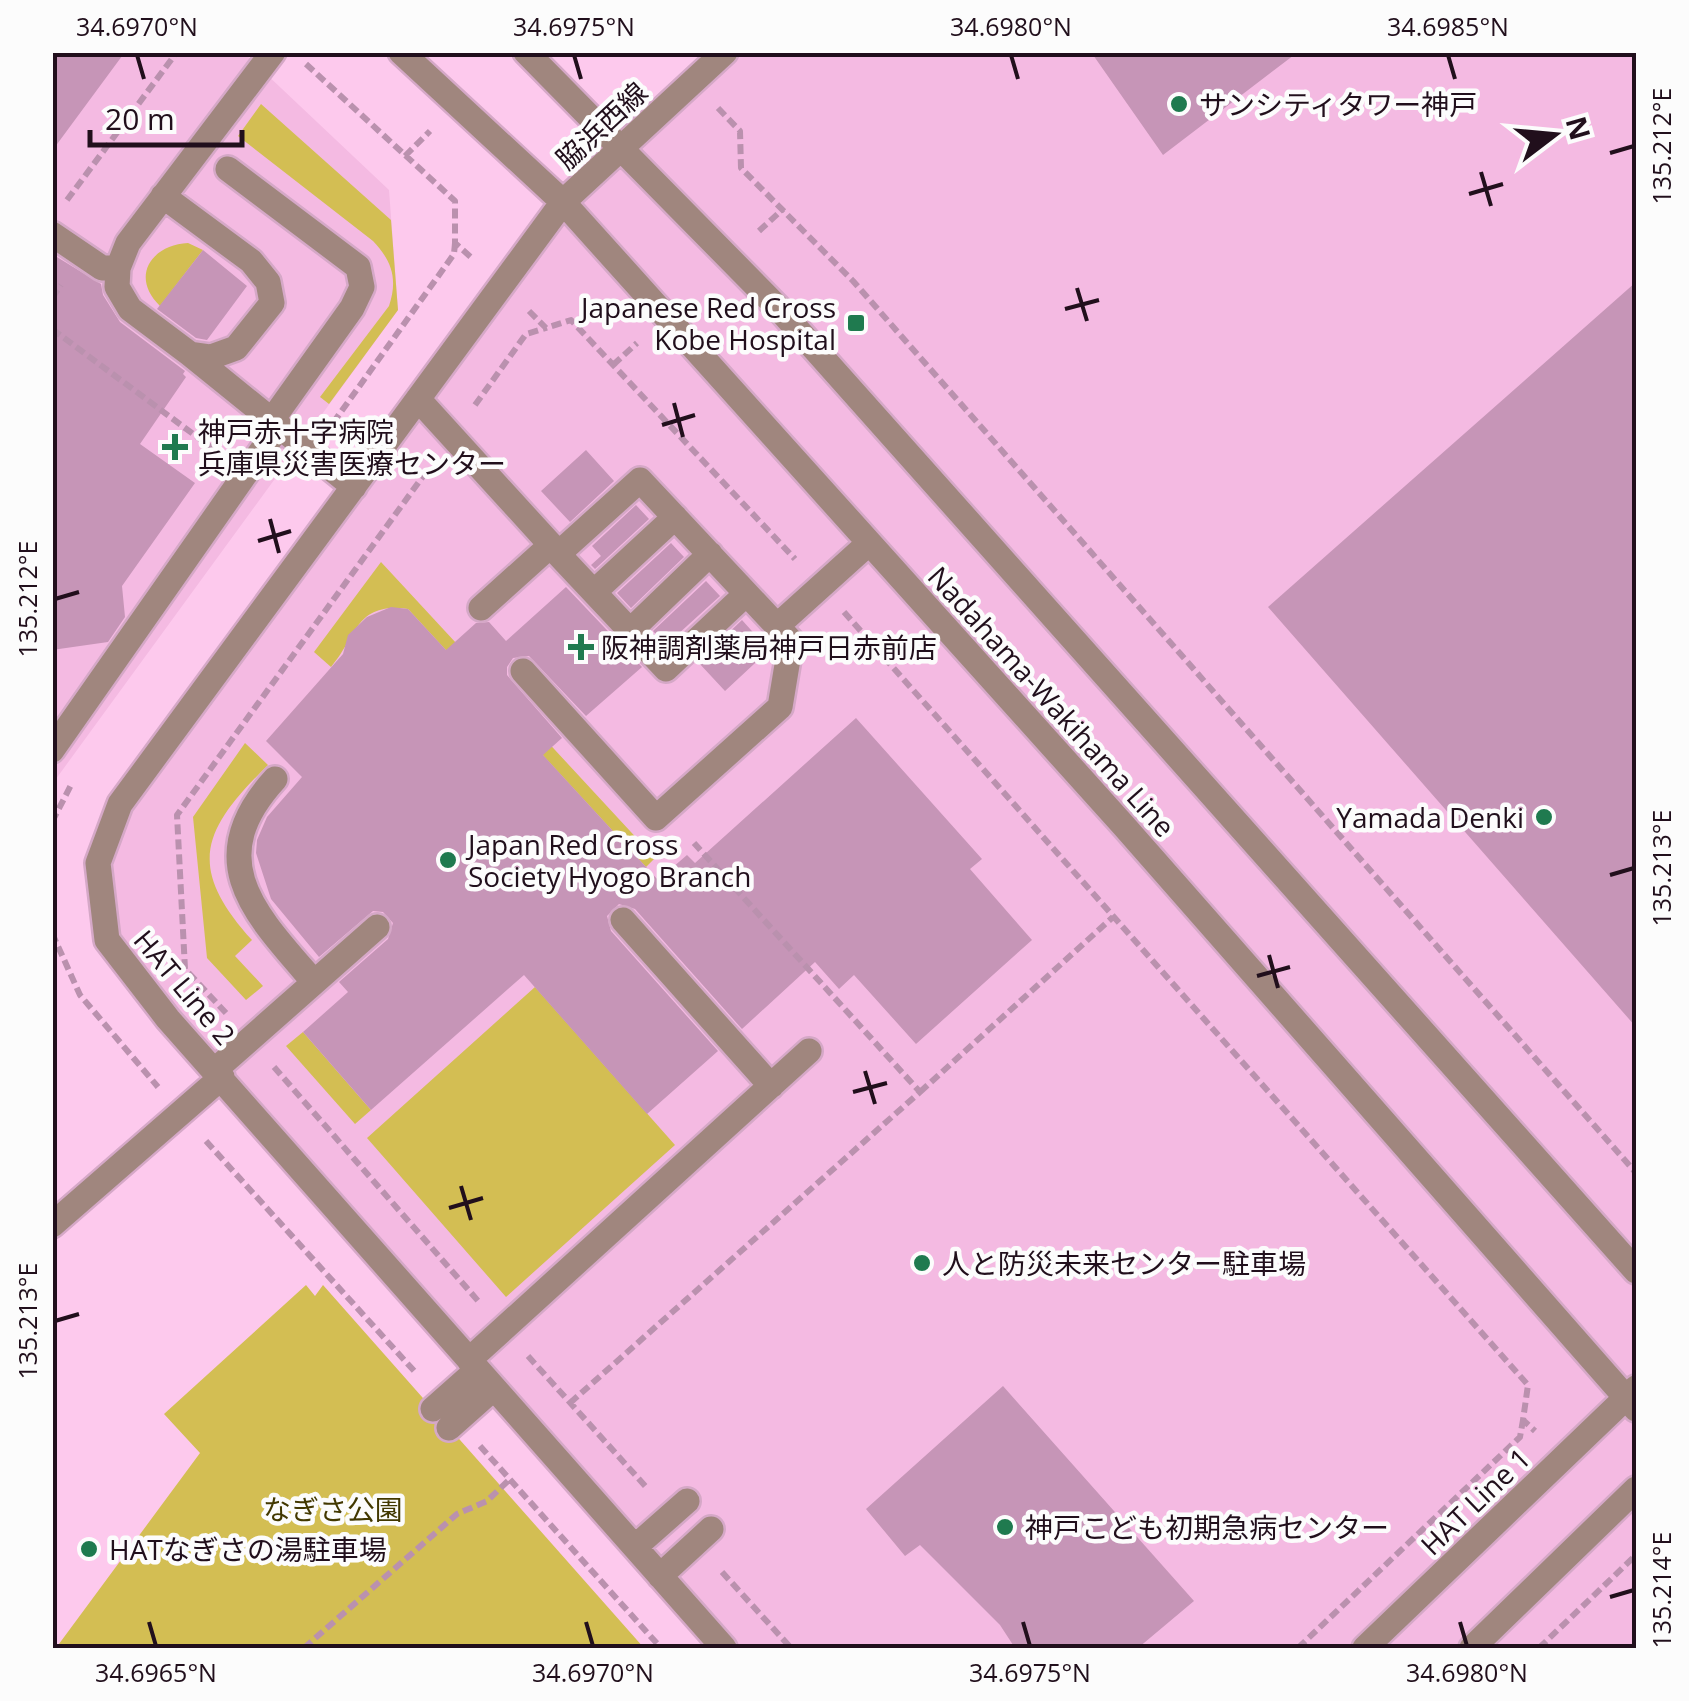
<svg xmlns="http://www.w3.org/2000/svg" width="1689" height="1701" viewBox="0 0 1689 1701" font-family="'Open Sans','Noto Sans JP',sans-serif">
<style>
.built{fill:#f4bae2}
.green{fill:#d3be53}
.building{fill:#c695b7}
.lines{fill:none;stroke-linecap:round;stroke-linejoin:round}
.minor-casing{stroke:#d5a8c7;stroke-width:30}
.path{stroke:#ba91ae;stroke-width:6;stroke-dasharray:10 5;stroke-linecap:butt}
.minor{stroke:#a0867e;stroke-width:25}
.ticks{fill:none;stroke:#210f1c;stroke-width:4}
.poi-dot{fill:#1f7a4f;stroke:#fcfcfc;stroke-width:4}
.labels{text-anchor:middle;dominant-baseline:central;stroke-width:9;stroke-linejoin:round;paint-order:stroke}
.poi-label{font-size:28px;fill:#210f1c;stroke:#fcfcfc;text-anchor:start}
.street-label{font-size:28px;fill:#210f1c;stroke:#fcfcfc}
.park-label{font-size:28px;fill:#423800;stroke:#fcfcfc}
.neatline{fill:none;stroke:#210f1c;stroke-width:4}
.ticks-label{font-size:25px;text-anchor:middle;fill:#210f1c}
</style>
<rect width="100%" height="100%" fill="#fdc9ed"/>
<path class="built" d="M53,53H244L389,190L398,310L53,783Z
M725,53H1636V1648H724L107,940L98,863L120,804L563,202Z"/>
<path class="green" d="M261,104L391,220L398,310L329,404L320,397L389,306C398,279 392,261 373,241L238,136Z
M188,243L203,250L160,306C130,277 151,245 188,243Z
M381,562L655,858L646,867L408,609C354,602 357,638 331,667L314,652Z
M245,743L268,765C203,829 185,866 252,940L235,956L263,986L246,1000L207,958L193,817Z
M535,987L675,1145L506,1297L367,1138Z
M303,1032L371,1110L355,1124L286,1046Z
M306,1285L315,1296L323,1285L644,1648H56L200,1453L164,1414Z"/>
<path class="building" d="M52,52H125L52,151Z
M1091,52H1298L1163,155Z
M203,250L247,286L207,340L196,338L157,309Z
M52,254L101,284L103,295L120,322L185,371L183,374L186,377L140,444L195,483L122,586L125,617L108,642L52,650Z
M1636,282V1027L1268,607Z
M586,450L614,481L570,522L541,491Z
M636,505L649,519L595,569L591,565L601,556L592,546Z
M671,543L684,557L631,608L617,593Z
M706,581L720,596L666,645L653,631Z
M566,587L642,667L586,716L529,656L513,658L507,667V675L562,738L543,755L658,880L687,855L695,863L856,718L982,859L970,869L1032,940L916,1044L854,975L839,989L815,962L742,1029L635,909L619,904L607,916L611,931L718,1051L647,1114L524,975L371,1110L303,1032L348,992L339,982L388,939L393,923L383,912L373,911L319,957L271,899L256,853L257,840L267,817L302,777L266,741L343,654L348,635L367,617L391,607L408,609L446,650L476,623L489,622L506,641Z
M742,620L769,650L725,691L698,662Z
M1003,1386L1194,1601L1138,1648H1015L1000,1625L920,1545L905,1556L866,1509Z"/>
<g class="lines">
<defs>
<path id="minor" d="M401,52L563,202L1124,826L1636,1409
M526,52L780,310L1636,1271
M228,169L358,267L362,287L352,308L272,420
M163,196L251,261L268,282L272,303L236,348L211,357L190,354L130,309L117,287L118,268L128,243L273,52
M52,234L102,268H118
M190,354L354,487
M418,399L551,545L481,608
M551,545L558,554L640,480L777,626
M558,554L666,669L746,594
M594,592L675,517
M630,631L710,554
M523,671L656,818L780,707L791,641L777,626L869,543
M52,750L279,426
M275,779C200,861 256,915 314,982
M623,920L771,1086
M215,1070L377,927
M52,1225L222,1077
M469,1360L809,1051
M433,1409L477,1370
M449,1428L494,1388
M635,1547L687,1501
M660,1576L711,1529
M724,1648L168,1019L107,940L98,863L120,804L563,202L725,52
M1365,1648L1636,1388
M1472,1648L1636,1489"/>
</defs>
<use href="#minor" class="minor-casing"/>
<path class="path" d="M306,64L455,201V243L473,259
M718,108L740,131L741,168L853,281L1636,1173
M405,156L430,131
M67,200L177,52
M759,231L783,209
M52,298L61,285
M529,311L546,328L571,320L795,559
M52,329L216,451
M613,365L637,343
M475,405L526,334L546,328
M333,423L454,254L455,243
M844,612L1528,1385L1523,1420L1535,1431
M52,822L71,785
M52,933L80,995L158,1087
M226,1013L185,969L177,815L429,468
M274,1067L479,1302
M920,1092L1113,917
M206,1141L416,1373
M528,1356L647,1488
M570,1403L920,1092L694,843
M480,1446L661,1648
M722,1572L791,1648
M304,1648L457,1514L487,1501L510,1479
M1298,1648L1520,1437L1523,1420
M1539,1648L1636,1555"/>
<use href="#minor" class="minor"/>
</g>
<path class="ticks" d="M137,55L144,79M574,55L581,79M1011,55L1018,79M1448,55L1455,79M1610,153L1634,146M1481,172L1491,206M1469,194L1503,184M1077,288L1087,321M1065,309L1099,300M674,403L683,437M662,425L695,415M270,519L279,553M258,541L291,531M55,599L79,592M1610,875L1634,868M1269,955L1278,988M1257,976L1290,967M865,1071L875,1104M853,1092L887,1083M461,1186L471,1220M449,1208L483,1198M55,1321L79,1314M1610,1597L1634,1590M149,1622L156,1646M586,1622L593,1646M1023,1622L1030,1646M1460,1622L1467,1646"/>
<g class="poi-dot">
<circle cx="1179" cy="104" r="10"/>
<rect x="846" y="313" width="20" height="20" rx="5"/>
<path d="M170 432h10v10h10v10h-10v10h-10v-10h-10v-10h10z"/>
<path d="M576 632h10v10h10v10h-10v10h-10v-10h-10v-10h10z"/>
<circle cx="1544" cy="817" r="10"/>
<circle cx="448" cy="860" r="10"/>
<circle cx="922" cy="1263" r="10"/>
<circle cx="1005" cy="1527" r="10"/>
<circle cx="89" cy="1549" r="10"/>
</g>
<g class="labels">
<g class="poi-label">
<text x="1199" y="104">サンシティタワー神戸</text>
<text x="836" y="307" text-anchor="end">Japanese Red Cross<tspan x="836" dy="32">Kobe Hospital</tspan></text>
<text x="198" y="431">神戸赤十字病院<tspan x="198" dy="32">兵庫県災害医療センター</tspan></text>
<text x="601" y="647">阪神調剤薬局神戸日赤前店</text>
<text x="1524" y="817" text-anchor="end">Yamada Denki</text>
<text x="468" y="844">Japan Red Cross<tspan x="468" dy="32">Society Hyogo Branch</tspan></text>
<text x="942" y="1263">人と防災未来センター駐車場</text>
<text x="1025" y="1527">神戸こども初期急病センター</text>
<text x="109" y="1549">HATなぎさの湯駐車場</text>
</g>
<g class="street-label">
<text transform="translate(601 125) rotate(-43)">脇浜西線</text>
<text transform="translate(1052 701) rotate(48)">Nadahama-Wakihama Line</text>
<text transform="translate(185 987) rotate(50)">HAT Line 2</text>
<text transform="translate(1475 1501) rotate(-44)">HAT Line 1</text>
</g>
<g class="park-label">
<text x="333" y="1509">なぎさ公園</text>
</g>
</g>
<rect width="1689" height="1701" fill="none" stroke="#fcfcfc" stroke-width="110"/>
<g transform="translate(1554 135) rotate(74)" stroke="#fcfcfc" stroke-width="8" paint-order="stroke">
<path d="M0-8L18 38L0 25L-18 38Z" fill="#210f1c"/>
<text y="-15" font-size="28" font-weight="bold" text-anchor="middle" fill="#210f1c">N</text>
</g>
<path d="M90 130v15h152v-15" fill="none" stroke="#210f1c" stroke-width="5"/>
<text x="105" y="130" font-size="30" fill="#210f1c" stroke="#fcfcfc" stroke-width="8" paint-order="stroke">20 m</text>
<rect x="55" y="55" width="1579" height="1591" class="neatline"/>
<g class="ticks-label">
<text x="137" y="36">34.6970°N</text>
<text x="574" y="36">34.6975°N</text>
<text x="1011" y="36">34.6980°N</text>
<text x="1448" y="36">34.6985°N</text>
<text transform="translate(1662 146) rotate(-90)" y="9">135.212°E</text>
<text transform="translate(28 599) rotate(-90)" y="9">135.212°E</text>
<text transform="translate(1662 868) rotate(-90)" y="9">135.213°E</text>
<text transform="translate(28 1321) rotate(-90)" y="9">135.213°E</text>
<text transform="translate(1662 1590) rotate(-90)" y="9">135.214°E</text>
<text x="156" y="1682">34.6965°N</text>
<text x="593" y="1682">34.6970°N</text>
<text x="1030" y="1682">34.6975°N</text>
<text x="1467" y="1682">34.6980°N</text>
</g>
</svg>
